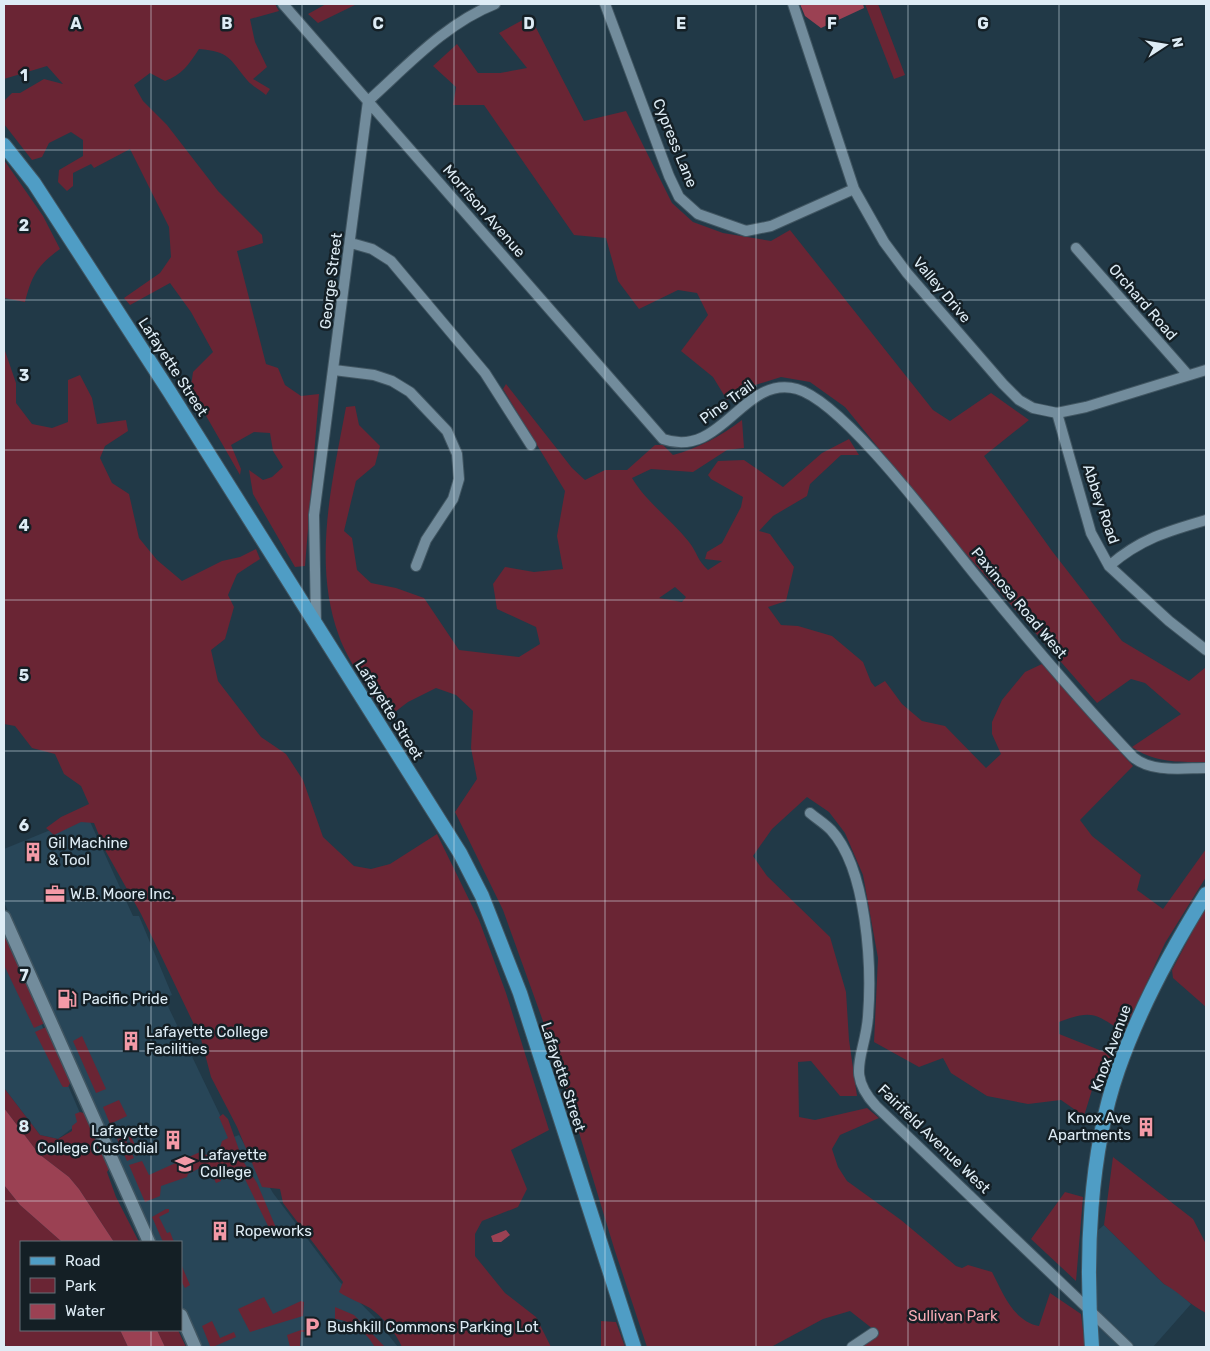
<svg xmlns="http://www.w3.org/2000/svg" width="1210" height="1351" viewBox="0 0 1210 1351" font-family="Rubik,sans-serif">
<style>
.built{fill:#284658}
.green{fill:#6a2534;fill-rule:evenodd}
.water{fill:#9b4153}
.lines{fill:none;stroke-linecap:round;stroke-linejoin:round}
.minor-casing{stroke:#405561;stroke-width:12}
.tertiary-casing{stroke:#405561;stroke-width:15}
.primary-casing{stroke:#405561;stroke-width:16}
.minor{stroke:#728c9c;stroke-width:10}
.tertiary{stroke:#728c9c;stroke-width:12}
.primary{stroke:#4f9dc5;stroke-width:14}
.grid{fill:none;stroke:#deecf5;stroke-width:1;stroke-opacity:0.55}
.labels{text-anchor:middle;dominant-baseline:central;stroke-width:5;stroke-linejoin:round;paint-order:stroke}
.street-label{font-size:15px;fill:#deecf5;stroke:#141f25}
.poi-label{font-size:15px;fill:#deecf5;stroke:#141f25;text-anchor:start}
.park-label{font-size:15px;fill:#f6aab4;stroke:#141f25}
.grid-label{font-size:16px;text-anchor:middle;font-weight:bold;fill:#deecf5;stroke:#141f25;stroke-width:5;stroke-linejoin:round;paint-order:stroke}
</style>
<rect width="100%" height="100%" fill="#213947"/>
<path class="built" d="M87,815L133,916H139L172,995L164,998L231,1138L239,1135L273,1193L339,1281L375,1318L398,1347H194L181,1316V1242H149L4,902V849Z
M4,938L83,1120L58,1139L40,1135L4,1088Z
M1104,1225L1164,1284L1176,1290L1191,1304L1153,1347H1098L1092,1264L1096,1232Z"/>
<path class="green" d="M4,4H275L279,11L250,19L255,42L267,67L253,79L270,89L266,95C260,90 252,86 247,80C229,58 230,52 199,49C189,64 182,75 165,81L150,73L134,85L143,101L167,125L218,191L262,235L263,243L237,251L266,364L278,368L285,385L301,396L319,394L305,566L295,567L253,494L249,470L263,480L272,477L283,467L273,451L270,433L254,432L231,445L241,469L240,475L201,407L190,393L193,372L213,352L191,312L170,283L130,305L124,298L160,273L171,257L169,227L130,149L94,168L91,164L73,173V186L67,191L58,182L59,170L83,156V140L71,132L49,143L42,157L32,160L4,124V101L12,93H20L44,79L63,84L47,66L4,79Z
M326,4H357L318,23L308,14Z
M865,4H878L905,75L894,79Z
M530,16L584,121L626,111L672,203L693,222L723,233L771,241L790,230L933,410L950,421L991,393L1029,420L984,456L1052,551L1122,641L1189,681L1206,667V762C1178,762 1155,763 1132,747L1181,714L1145,683L1131,679L1097,703L946,531L845,407L810,382L781,377L752,386L727,400L713,377L681,351L708,315L697,293L678,290L639,309L618,281L606,238L574,235L484,105H453L456,87L433,66L457,44L478,73H500L527,68L499,33Z
M4,160L43,216L60,249C37,266 32,275 25,302L4,298Z
M4,348L16,383V403L32,424L52,428L68,422V380L80,375L92,398L97,424L126,420L128,431L105,446L100,458L112,483L129,494L139,538L157,560L182,581L222,561L240,557L256,549L260,559L237,574L228,595L234,607L225,639L211,650L218,681L261,737L286,754L303,780L323,837L354,866L371,869L390,864L437,834L479,920L506,993L549,1130L511,1150L527,1189L518,1207L482,1221L475,1234V1256L505,1293L536,1317L551,1347H402C396,1333 383,1317 370,1308C360,1302 349,1299 339,1292L343,1282L283,1203L280,1189L262,1187L237,1127L211,1077L201,1039L141,914L105,850L94,823L81,822L54,835L46,828L61,817L89,804L81,786L64,774L55,754L32,748L15,726L4,724Z
M506,384L572,468L585,480L605,470H627L655,445H663L673,455C699,448 721,436 742,420L744,448L727,450L693,472L651,469L632,478C647,503 671,519 689,542C697,552 697,560 708,570L722,561L705,559L707,552L722,543L741,507L743,497L711,479L708,475L718,461L744,460L783,487L822,453L849,439L859,455H841L810,484L807,496L773,516L759,531L770,534L794,567L786,601L768,607L781,625L798,626L832,636L863,662L871,682L875,687L885,681L902,704L922,721L945,726L986,768L1001,754L992,734V722L1002,700L1025,672L1042,664L1133,766L1080,820L1092,836L1141,875L1137,890L1163,909L1206,849V877L1165,943L1124,1032C1094,1014 1094,1009 1059,1022V1034L1112,1055L1092,1090L1084,1116L1061,1100L1028,1104L987,1096L951,1073L943,1058L919,1067L874,1042L878,958L863,875L845,833L829,812L807,797L772,829L753,856L767,876L830,937L846,992L849,1040L857,1096H840L811,1061L798,1062L799,1117L815,1120L867,1108L879,1118L840,1135L832,1149L838,1167L847,1181L901,1220L956,1266L962,1268L968,1265L992,1272C1003,1293 1013,1321 1039,1326L1050,1293L1081,1314L1085,1347H858L878,1333L850,1311L823,1319L771,1347H647L614,1248L557,1060L503,910L455,812L477,779L471,748L473,711L456,695L436,688L408,702L387,718C373,696 347,660 339,636C312,562 332,483 346,407L355,406L359,425L380,446L375,465L356,481L344,531L352,538L357,570L371,583L396,588L424,598L459,650L519,657L540,644L536,627L497,609L493,584L505,567L534,572L563,569L557,536L565,491L503,389ZM675,587L686,597L682,602L659,598Z
M1206,906V1007L1173,978L1172,970Z
M6,938L45,1023L34,1028L4,965V939Z
M46,1027L71,1081L68,1087H63L61,1084L35,1032Z
M82,1036L106,1089L96,1093L73,1041Z
M4,1088L40,1135L58,1139L72,1131V1126L77,1122L75,1114L80,1112L84,1113L109,1169L107,1172L116,1197L139,1242H114L79,1189L69,1177L39,1154L4,1108Z
M119,1100L127,1116L110,1124L103,1107Z
M223,1114L228,1119L243,1161L257,1183L277,1230L271,1232L241,1171L221,1176V1181L216,1183L208,1167L198,1169L188,1174L187,1177L161,1186L160,1196L145,1202L129,1165L142,1161L149,1175L200,1152L201,1154L209,1155L220,1148L222,1141L228,1138L219,1117Z
M137,1129L138,1132L131,1136L139,1154L136,1156L127,1134Z
M124,1136L134,1158L127,1161L117,1139Z
M1113,1157L1193,1219L1206,1244V1313C1190,1305 1179,1292 1164,1284L1104,1225Z
M4,1185L20,1205L62,1242H21V1330H120L128,1347H6L4,1339Z
M1065,1192L1083,1197L1076,1281L1031,1239Z
M166,1209H169V1212L159,1217L167,1233L170,1232L174,1242H163L152,1217Z
M181,1264L190,1285L185,1288L181,1281Z
M264,1297L273,1314L301,1301L304,1302L303,1316L250,1332L238,1309Z
M335,1307L354,1315L385,1347H375C364,1330 355,1322 335,1319Z
M212,1321L220,1338L234,1332L236,1337L215,1346H210L202,1326Z
M601,1321L616,1322L625,1347H601Z
M157,1330H178L186,1347H165Z
M301,1330L311,1331L301,1332L300,1347H290L287,1335Z"/>
<path class="water" d="M800,4H863L864,8L821,28L805,16Z
M4,1108L39,1154L69,1177L79,1189L114,1242H62L20,1205L4,1185Z
M506,1230L510,1235L501,1242H493L491,1236Z
M120,1330H157L165,1347H128Z"/>
<g class="lines">
<defs>
<path id="minor" d="M283,4L663,439C722,460 743,374 797,389C846,403 945,539 981,582C1030,642 1080,701 1133,757C1152,773 1183,768 1206,768
M605,4L669,176L679,197L698,214L746,231L771,226L854,189
M793,4L854,189L884,242L907,273L1003,384L1019,400L1033,408L1057,413L1086,407L1206,370
M351,243L372,249L391,261L485,373L531,445
M1076,248L1188,375
M334,370L374,375L392,381L410,392L447,431L457,454L459,479L453,499L426,540L416,566
M1057,413L1091,533L1109,566L1169,621L1206,650
M1109,566C1140,539 1168,531 1206,520
M316,623L314,515L368,101C407,66 446,23 495,4
M810,813C817,819 824,823 831,830C867,869 872,966 868,1017C865,1056 845,1073 876,1106L1128,1347
M852,1347L873,1333"/>
<path id="tertiary" d="M4,917L149,1242
M181,1315L195,1347"/>
<path id="primary" d="M4,145L34,183L169,391L460,853L482,896L520,993L634,1347
M1092,1347C1085,1260 1089,1153 1118,1070C1140,1007 1171,950 1206,894"/>
</defs>
<use href="#minor" class="minor-casing"/>
<use href="#tertiary" class="tertiary-casing"/>
<use href="#primary" class="primary-casing"/>
<use href="#minor" class="minor"/>
<use href="#tertiary" class="tertiary"/>
<use href="#primary" class="primary"/>
</g>
<path class="grid" d="M151,4V1242M302,4V1347M454,4V1347M605,4V1347M756,4V1347M908,4V1347M1059,4V1347M4,150H1206M4,300H1206M4,450H1206M4,600H1206M4,751H1206M4,901H1206M4,1051H1206M4,1201H1206M151,1330V1347"/>
<defs>
<symbol id="building-bare" viewBox="-9 -9 18 18"><path d="M-4-6H4V6H1V3H-1V6H-4ZM-2.5-4.3h1.7v1.8h-1.7ZM.8-4.3h1.7v1.8H.8ZM-2.5-1h1.7V.8h-1.7ZM.8-1h1.7V.8H.8Z" fill="#f39aa7" stroke="#141f25" stroke-width="2.5" paint-order="stroke"/></symbol>
<symbol id="office-bare" viewBox="-9 -9 18 18"><path d="M-6-3h4V-5.5h4V-3h4V5H-6ZM-1-4.5V-3h2v-1.5ZM-6 0V1H6V0Z" fill="#f39aa7" stroke="#141f25" stroke-width="2.5" paint-order="stroke"/></symbol>
<symbol id="fuel-bare" viewBox="-9 -9 18 18"><path d="M-5.5-6h7V0h2V4h1.3V-2.5L3-4.5l.8-.8L6-3V5H2.5V1h-1V6h-7ZM-4.2-4.7v3.2H.2V-4.7Z" fill="#f39aa7" stroke="#141f25" stroke-width="2.5" paint-order="stroke"/></symbol>
<symbol id="university-bare" viewBox="-9 -9 18 18"><path d="M0-5L7-2L0 1L-7-2ZM-4 1L0 2.5L4 1V4Q0 6-4 4Z" fill="#f39aa7" stroke="#141f25" stroke-width="2.5" paint-order="stroke"/></symbol>
<symbol id="parking-bare" viewBox="-9 -9 18 18"><path d="M-3.5-5.5H1a3.5 3.5 0 0 1 0 7H-1V5.5H-3.5ZM-1-3.4V-.6H.8a1.4 1.4 0 0 0 0-2.8Z" fill="#f39aa7" stroke="#141f25" stroke-width="2.5" paint-order="stroke"/></symbol>
</defs>
<g fill-rule="evenodd">
<use href="#building-bare" x="19" y="838" width="28" height="28"/>
<use href="#office-bare" x="41" y="880" width="28" height="28"/>
<use href="#fuel-bare" x="53" y="985" width="28" height="28"/>
<use href="#building-bare" x="117" y="1027" width="28" height="28"/>
<use href="#building-bare" x="1132" y="1113" width="28" height="28"/>
<use href="#building-bare" x="159" y="1126" width="28" height="28"/>
<use href="#university-bare" x="171" y="1150" width="28" height="28"/>
<use href="#building-bare" x="206" y="1217" width="28" height="28"/>
<use href="#parking-bare" x="298" y="1313" width="28" height="28"/>
</g>
<g class="labels">
<g class="street-label">
<text transform="translate(675 143) rotate(68)">Cypress Lane</text>
<text transform="translate(484 211) rotate(49)">Morrison Avenue</text>
<text transform="translate(331 281) rotate(-83)">George Street</text>
<text transform="translate(942 290) rotate(50)">Valley Drive</text>
<text transform="translate(1143 302) rotate(49)">Orchard Road</text>
<text transform="translate(173 367) rotate(57)">Lafayette Street</text>
<text transform="translate(727 402) rotate(-36)">Pine Trail</text>
<text transform="translate(1101 504) rotate(71)">Abbey Road</text>
<text transform="translate(1019 603) rotate(50)">Paxinosa Road West</text>
<text transform="translate(389 710) rotate(58)">Lafayette Street</text>
<text transform="translate(1111 1048) rotate(-70)">Knox Avenue</text>
<text transform="translate(563 1077) rotate(72)">Lafayette Street</text>
<text transform="translate(934 1139) rotate(44)">Fairifeld Avenue West</text>
</g>
<g class="poi-label">
<text x="48" y="843">Gil Machine<tspan x="48" dy="17">&amp; Tool</tspan></text>
<text x="70" y="894">W.B. Moore Inc.</text>
<text x="82" y="999">Pacific Pride</text>
<text x="146" y="1032">Lafayette College<tspan x="146" dy="17">Facilities</tspan></text>
<text x="1131" y="1118" text-anchor="end">Knox Ave<tspan x="1131" dy="17">Apartments</tspan></text>
<text x="158" y="1131" text-anchor="end">Lafayette<tspan x="158" dy="17">College Custodial</tspan></text>
<text x="200" y="1155">Lafayette<tspan x="200" dy="17">College</tspan></text>
<text x="235" y="1231">Ropeworks</text>
<text x="327" y="1327">Bushkill Commons Parking Lot</text>
</g>
<g class="park-label">
<text x="953" y="1316">Sullivan Park</text>
</g>
</g>
<g class="grid-label">
<text x="76" y="29">A</text>
<text x="227" y="29">B</text>
<text x="378" y="29">C</text>
<text x="529" y="29">D</text>
<text x="681" y="29">E</text>
<text x="832" y="29">F</text>
<text x="983" y="29">G</text>
<text x="24" y="81">1</text>
<text x="24" y="231">2</text>
<text x="24" y="381">3</text>
<text x="24" y="531">4</text>
<text x="24" y="681">5</text>
<text x="24" y="831">6</text>
<text x="24" y="981">7</text>
<text x="24" y="1132">8</text>
</g>
<rect width="1210" height="1351" fill="none" stroke="#deecf5" stroke-width="10"/>
<rect x="20" y="1241" width="162" height="90" fill="#141f25" stroke="#657178"/>
<rect x="30" y="1257" width="25" height="8" fill="#4f9dc5" stroke="#657178"/>
<text x="65" y="1266" font-size="15" fill="#deecf5">Road</text>
<rect x="30" y="1278" width="25" height="15" fill="#6a2534" stroke="#657178"/>
<text x="65" y="1291" font-size="15" fill="#deecf5">Park</text>
<rect x="30" y="1304" width="25" height="15" fill="#9b4153" stroke="#657178"/>
<text x="65" y="1316" font-size="15" fill="#deecf5">Water</text>
<g transform="translate(1165 45) rotate(78)" stroke="#141f25" stroke-width="4" paint-order="stroke">
<path d="M0-4L9 19L0 12L-9 19Z" fill="#deecf5"/>
<text y="-8" font-size="14" font-weight="bold" text-anchor="middle" fill="#deecf5">N</text>
</g>
</svg>
